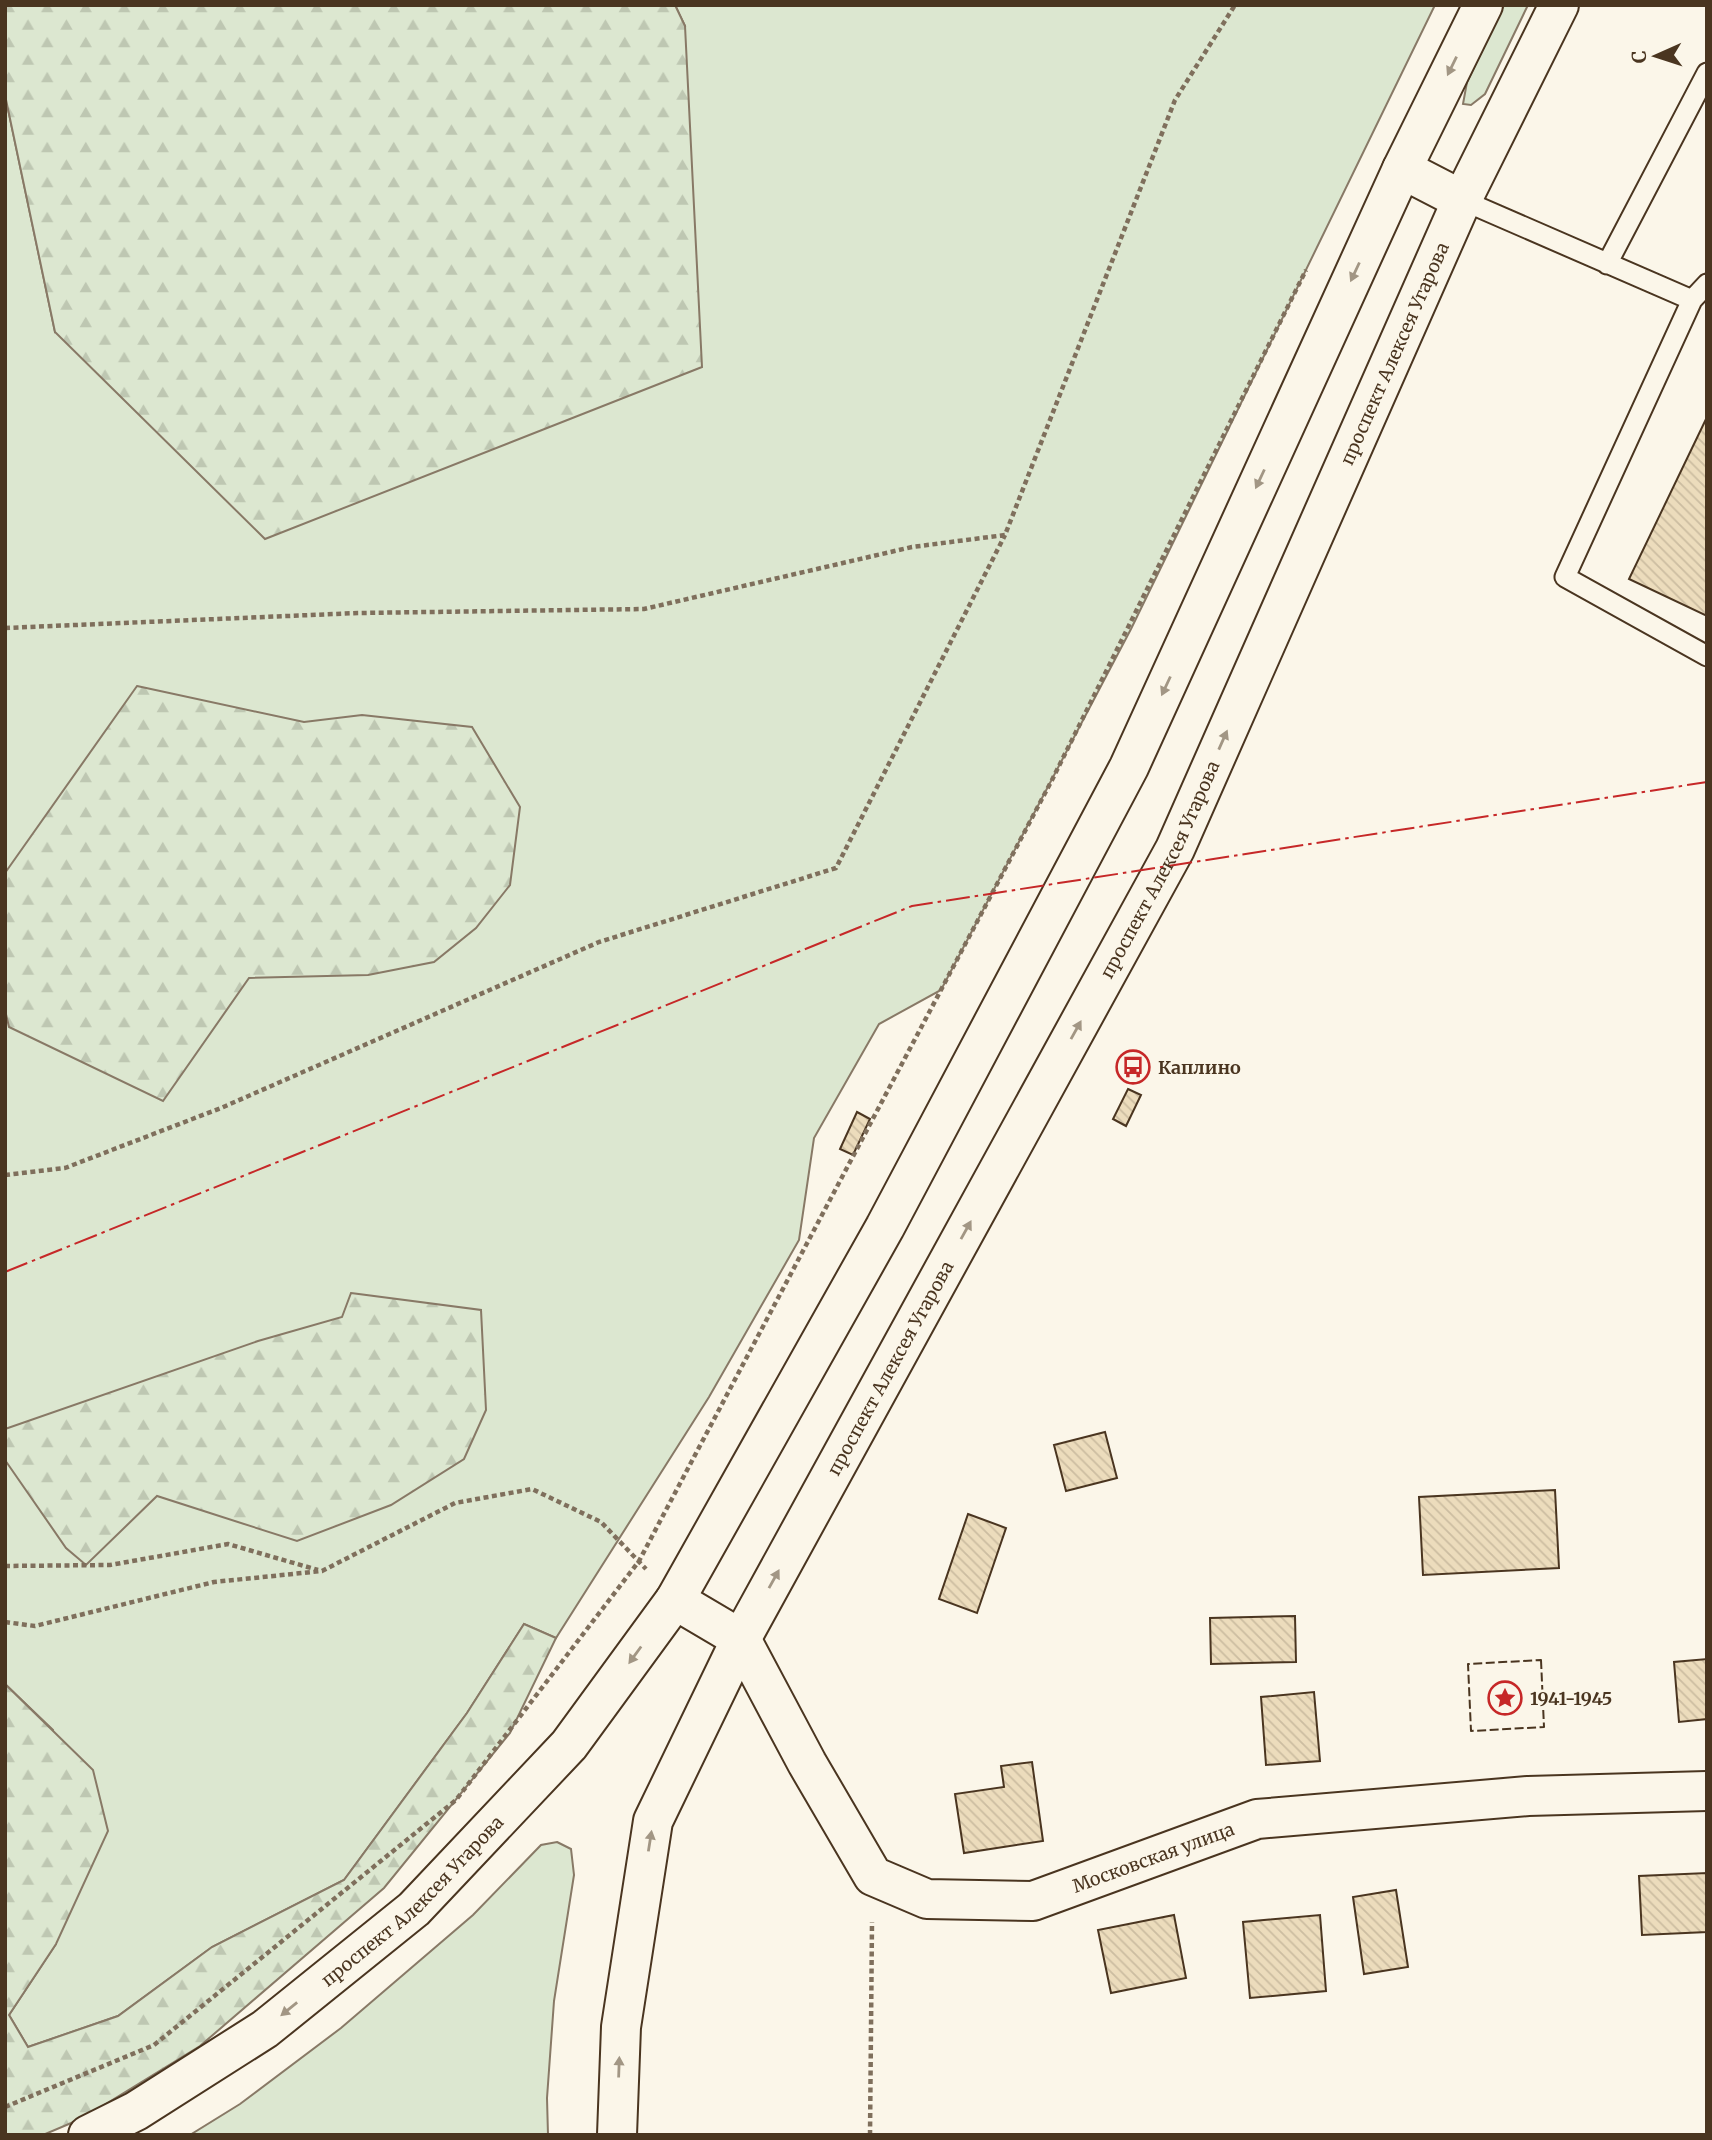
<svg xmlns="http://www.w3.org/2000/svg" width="1712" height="2140" viewBox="0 0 1712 2140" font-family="Merriweather,serif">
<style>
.green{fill:#dce7d0;stroke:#887966;stroke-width:2}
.forest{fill:url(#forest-firs);stroke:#887966;stroke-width:2}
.building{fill:url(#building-back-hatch);stroke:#4a3520;stroke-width:2}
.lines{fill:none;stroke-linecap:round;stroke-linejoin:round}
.service-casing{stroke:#4a3520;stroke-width:23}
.minor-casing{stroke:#4a3520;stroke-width:42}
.primary-casing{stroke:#4a3520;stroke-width:42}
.path{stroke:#7f6f5c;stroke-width:4.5;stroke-dasharray:5 3.5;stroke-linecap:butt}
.service{stroke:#fbf6e9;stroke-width:19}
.minor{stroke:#fbf6e9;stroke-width:38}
.primary{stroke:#fbf6e9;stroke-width:38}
.fence{stroke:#4a3520;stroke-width:2;stroke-dasharray:9 3.5;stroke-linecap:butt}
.power{stroke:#c62828;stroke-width:2;stroke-dasharray:24 5 3.5 5;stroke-linecap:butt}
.oneway{fill:#a29684}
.labels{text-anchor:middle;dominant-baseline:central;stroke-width:5;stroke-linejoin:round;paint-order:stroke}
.street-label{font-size:18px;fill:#4a3520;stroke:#fbf6e9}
.poi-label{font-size:18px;font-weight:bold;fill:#4a3520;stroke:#fbf6e9;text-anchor:start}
</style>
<defs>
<pattern id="forest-firs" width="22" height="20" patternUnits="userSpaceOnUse" patternTransform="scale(1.75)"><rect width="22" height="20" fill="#dce7d0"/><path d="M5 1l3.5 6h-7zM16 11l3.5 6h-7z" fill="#bec7b2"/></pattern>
<pattern id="building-back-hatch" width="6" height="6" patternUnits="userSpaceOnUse" patternTransform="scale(1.75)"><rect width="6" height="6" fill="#ecdcbc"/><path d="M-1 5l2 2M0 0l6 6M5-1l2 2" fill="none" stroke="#ccbda1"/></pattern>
</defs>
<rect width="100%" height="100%" fill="#fbf6e9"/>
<path class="green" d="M675,5H1435L1131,629L941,990L879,1024L814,1138L799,1240L709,1397L556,1638L524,1624L467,1713L344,1880L212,1947L118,2016L28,2047L9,2015L56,1944L53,1730L5,1684V95L55,332L685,26Z
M1504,5H1528L1485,94L1471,105L1463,104L1467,82Z
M557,1842L571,1849L574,1875L554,2001L547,2098L548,2135H190L240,2104L341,2028L473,1915L541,1845Z"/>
<path class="forest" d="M5,5H675L685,26L702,367L265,539L55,332L5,95Z
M137,686L304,722L362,715L472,727L520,807L510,885L476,928L434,962L368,975L249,978L163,1101L9,1027L5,1010V873Z
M351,1293L481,1310L486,1410L464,1459L391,1505L297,1541L157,1496L86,1565L66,1548L5,1460V1429L258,1341L342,1317Z
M524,1624L556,1638L510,1733L384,1888L200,2046L83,2118L43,2135H5V1684L93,1770L108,1831L56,1944L9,2015L28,2047L118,2016L212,1947L344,1880L467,1713Z"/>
<path class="building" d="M1707,417V616L1629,579Z
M1128,1089L1141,1095L1126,1126L1113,1119Z
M857,1112L870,1119L853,1155L840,1149Z
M1105,1432L1117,1478L1066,1491L1054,1445Z
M1555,1490L1559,1568L1423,1575L1419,1497Z
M968,1514L1006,1528L977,1613L939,1599Z
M1295,1616L1296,1662L1211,1664L1210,1618Z
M1707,1659V1719L1679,1722L1674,1662Z
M1314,1692L1320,1761L1266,1765L1261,1697Z
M1032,1762L1043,1841L964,1853L955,1794L1004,1787L1001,1766Z
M1707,1873V1932L1642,1935L1639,1876Z
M1396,1890L1408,1967L1364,1974L1353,1897Z
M1174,1915L1186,1978L1111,1993L1098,1930Z
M1320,1915L1326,1991L1250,1998L1243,1922Z"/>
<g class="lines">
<defs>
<path id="service" d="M1462,200L1692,300
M1607,264L1707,73
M1707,284L1692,300L1565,577L1707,656"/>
<g id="minor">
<path id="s1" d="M741,1639L807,1763L873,1876L927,1899L1033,1901L1257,1819L1528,1796L1707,1791"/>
</g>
<g id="primary">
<path d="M1402,169L1462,200"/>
<path d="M675,1600L741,1639"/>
<path id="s2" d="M88,2135L136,2111L265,2029L414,1909L569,1745L675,1600L885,1227L1129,767L1402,169L1483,5"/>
<path id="s3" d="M617,2135L621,2027L653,1821L741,1639L1175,849L1462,200L1559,5"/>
</g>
</defs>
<use href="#service" class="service-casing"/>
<use href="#minor" class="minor-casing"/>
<use href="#primary" class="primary-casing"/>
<path class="path" d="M5,628L358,613L644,609L912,547L1005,535L1175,100L1235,5
M5,1175L65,1168L221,1108L599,942L836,868L1005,535
M5,1566L110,1565L228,1544L318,1570
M5,1622L35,1626L214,1582L322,1571L455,1503L532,1489L601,1522L646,1569
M5,2107L154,2045L456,1800L639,1561L1052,780L1306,270
M870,2135L872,1922"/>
<use href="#service" class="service"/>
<use href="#minor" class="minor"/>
<use href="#primary" class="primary"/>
<path class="fence" d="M1541,1660L1544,1727L1471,1731L1468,1664Z"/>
<path class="power" d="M5,1272L912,906L1707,782"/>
</g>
<defs><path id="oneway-solid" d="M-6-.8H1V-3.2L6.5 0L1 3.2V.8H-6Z" transform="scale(1.75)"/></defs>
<g class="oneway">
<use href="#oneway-solid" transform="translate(1452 66) rotate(116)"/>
<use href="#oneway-solid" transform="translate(1355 272) rotate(115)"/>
<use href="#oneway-solid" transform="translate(1260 479) rotate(115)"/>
<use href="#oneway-solid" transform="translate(1166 686) rotate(115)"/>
<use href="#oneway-solid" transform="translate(1223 740) rotate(-66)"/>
<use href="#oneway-solid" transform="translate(1076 1030) rotate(-61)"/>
<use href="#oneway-solid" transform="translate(966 1230) rotate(-61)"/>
<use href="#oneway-solid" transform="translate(774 1579) rotate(-61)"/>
<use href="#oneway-solid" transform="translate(635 1655) rotate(126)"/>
<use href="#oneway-solid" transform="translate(650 1841) rotate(-81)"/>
<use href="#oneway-solid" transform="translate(289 2009) rotate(141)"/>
<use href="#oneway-solid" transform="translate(619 2067) rotate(-88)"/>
</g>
<defs>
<symbol id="bus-ring" viewBox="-11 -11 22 22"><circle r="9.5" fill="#fbf6e9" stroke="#c62828" stroke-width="1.5"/><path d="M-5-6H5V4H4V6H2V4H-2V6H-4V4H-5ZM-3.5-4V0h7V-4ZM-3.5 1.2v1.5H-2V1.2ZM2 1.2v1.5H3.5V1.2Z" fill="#c62828"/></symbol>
<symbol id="sight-ring" viewBox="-11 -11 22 22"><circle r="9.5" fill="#fbf6e9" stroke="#c62828" stroke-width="1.5"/><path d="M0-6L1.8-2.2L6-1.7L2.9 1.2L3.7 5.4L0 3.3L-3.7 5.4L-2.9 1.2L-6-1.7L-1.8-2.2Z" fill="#c62828"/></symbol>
</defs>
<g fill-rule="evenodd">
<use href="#bus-ring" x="1114" y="1048" width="38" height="38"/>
<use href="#sight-ring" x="1486" y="1679" width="38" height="38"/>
</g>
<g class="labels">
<g class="street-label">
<text stroke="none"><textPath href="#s3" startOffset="1962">проспект Алексея Угарова</textPath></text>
<text stroke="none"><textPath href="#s3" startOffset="1395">проспект Алексея Угарова</textPath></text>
<text stroke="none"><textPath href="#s3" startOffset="828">проспект Алексея Угарова</textPath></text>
<text stroke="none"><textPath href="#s1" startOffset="564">Московская улица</textPath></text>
<text stroke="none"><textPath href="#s2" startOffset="402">проспект Алексея Угарова</textPath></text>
</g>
<g class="poi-label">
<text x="1158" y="1067">Каплино</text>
<text x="1530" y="1698">1941-1945</text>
</g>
</g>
<rect width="1712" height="2140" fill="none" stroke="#4a3520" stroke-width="14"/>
<g transform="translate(1656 56) rotate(267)" stroke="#fbf6e9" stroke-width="5" paint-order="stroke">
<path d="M0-5L12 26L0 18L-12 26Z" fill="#4a3520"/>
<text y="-10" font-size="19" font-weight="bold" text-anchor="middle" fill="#4a3520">С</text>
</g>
</svg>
